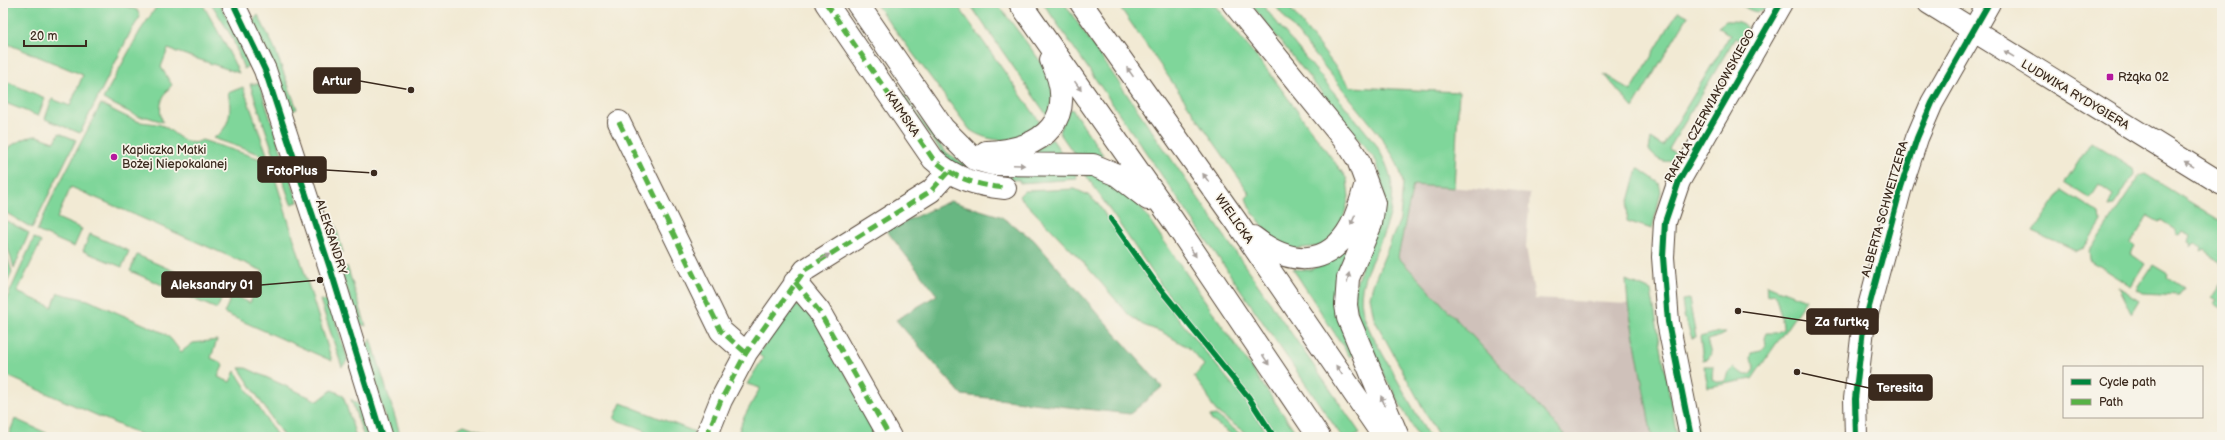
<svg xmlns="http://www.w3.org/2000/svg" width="2225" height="440" viewBox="0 0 2225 440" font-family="'Balsamiq Sans',sans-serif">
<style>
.industrial{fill:#cfc1ba}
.green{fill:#7fd69a;stroke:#5d805c}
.forest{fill:#67b782;stroke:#517050}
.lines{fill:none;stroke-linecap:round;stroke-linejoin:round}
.minor-casing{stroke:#564739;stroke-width:24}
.major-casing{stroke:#564739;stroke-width:24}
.minor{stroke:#fff;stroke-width:22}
.major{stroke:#fff;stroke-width:22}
.quiet{stroke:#57b245;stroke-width:5;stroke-dasharray:10 5;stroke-linecap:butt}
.cycleway-casing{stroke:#f7f3e8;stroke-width:8}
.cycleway{stroke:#00873e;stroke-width:6}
.oneway{fill:#a79f9a}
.poi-dot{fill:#b5179e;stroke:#f7f3e8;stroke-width:1.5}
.labels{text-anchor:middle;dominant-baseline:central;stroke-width:3.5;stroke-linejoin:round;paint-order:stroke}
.poi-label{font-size:12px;fill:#3b2a1e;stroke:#f7f3e8;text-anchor:start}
.street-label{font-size:12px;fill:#3b2a1e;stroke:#f7f3e8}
.leader{fill:none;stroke:#3b2a1e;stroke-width:1.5}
.callout-dot{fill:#3b2a1e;stroke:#f7f3e8;stroke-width:1.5}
.callout{fill:#3b2a1e;stroke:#3b2a1e;stroke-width:1.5}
.callout-label{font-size:13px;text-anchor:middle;font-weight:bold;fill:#fff}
</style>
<rect width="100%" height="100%" fill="#f7f3e8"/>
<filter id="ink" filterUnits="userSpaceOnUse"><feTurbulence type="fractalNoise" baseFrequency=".025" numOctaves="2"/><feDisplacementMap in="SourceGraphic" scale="8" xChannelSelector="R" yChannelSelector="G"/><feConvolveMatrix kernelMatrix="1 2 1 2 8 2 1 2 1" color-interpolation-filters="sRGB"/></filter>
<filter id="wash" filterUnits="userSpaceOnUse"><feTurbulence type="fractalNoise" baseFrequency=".012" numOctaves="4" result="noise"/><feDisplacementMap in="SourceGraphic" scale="16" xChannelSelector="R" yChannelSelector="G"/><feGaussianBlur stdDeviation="0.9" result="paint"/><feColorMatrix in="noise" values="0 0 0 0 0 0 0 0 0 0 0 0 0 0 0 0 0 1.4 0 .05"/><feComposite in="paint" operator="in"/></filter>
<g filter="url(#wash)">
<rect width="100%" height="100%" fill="#f2ead4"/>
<path class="industrial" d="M1413,184L1530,194L1526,247L1535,299L1628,304L1652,437H1567L1398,257Z"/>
<path class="green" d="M3,3H117L137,10L139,14L140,17L131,31L80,133L45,119L52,99L70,106L83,75L3,42Z
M159,3H202L225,44L239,73L168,49L161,67L172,85C162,95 157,108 163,122L147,117H139L103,99L140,31Z
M211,3H219L238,37L250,64L244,69L232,37Z
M834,3H840L938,143L946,152L970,168L1075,171L1077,179L1020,183L1019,180L985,178L948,161Z
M875,3H956L1042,125C1037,128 1032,134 1027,136C1007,143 987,141 970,130Z
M969,3H997L1047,70L1054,89L1048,117Z
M1043,3H1064L1360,433L1352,437H1342Z
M1117,3H1213L1271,75L1347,179L1349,197L1341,227L1322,246L1293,249L1272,238L1249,207L1246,198L1250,194Z
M1250,3H1261L1375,143C1404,190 1393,214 1372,260C1365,275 1359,291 1362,307C1365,326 1377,343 1386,360C1400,385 1415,411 1429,437H1418L1359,329L1353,293L1384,199L1380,173L1376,161Z
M1273,3H1286L1351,87L1459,92L1454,188L1413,185L1398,257L1567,437H1439L1378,326L1374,318L1370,297L1373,284L1400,219L1403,183L1400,171L1395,159L1379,134Z
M1737,3H1773C1759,18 1752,11 1737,3Z
M1678,11L1688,16L1633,108L1604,74L1631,91Z
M258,15L274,47L297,109L289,112L253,21Z
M1726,21C1744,20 1754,28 1747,45L1735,38L1669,149L1680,156C1669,166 1656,161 1649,150L1651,139L1663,146L1730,35L1718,27Z
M5,81L45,98L38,116L3,102V87Z
M250,84H259L298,202L291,204Z
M243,87L268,157L213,138C230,130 232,109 228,93Z
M101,104C113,110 125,117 137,121C146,124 159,122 167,128C177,135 188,148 202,140L270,162L332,361L224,313L232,295L250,303L263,271L71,187L57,218L82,229L74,247L37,231L52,198Z
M1072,109L1103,155L1101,158L1075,155L1059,132L1069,110Z
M59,133L76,140L32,228L3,211V153C10,145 26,136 37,136C42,137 49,141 55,142Z
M1052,139L1063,155L1033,156L1032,153Z
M2091,142L2133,168L2134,174L2114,205L2108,206L2113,195L2099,185L2090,199L2065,183Z
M1638,168L1659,183L1661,192L1652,229L1627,221L1628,205Z
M1083,171L1094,173L1137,202L1299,437H1278L1249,395L1161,285Z
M2145,174L2219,220L2222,218V265L2219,261L2205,250L2201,252L2202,247L2195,243L2191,247L2192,244L2189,242L2191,235L2183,231L2180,235L2177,234L2176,230L2161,220L2159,222L2148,216L2131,243L2135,247L2131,254L2145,264L2131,286L2090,260L2089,252L2139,177Z
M1075,189L1088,195L1098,204L1156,291L1244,399L1270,437H1251L1218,413L1212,406L1206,393L1194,377L1204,365L1189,348L1162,332L1143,325L1129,315L1082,261L1019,196L1024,191Z
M2062,190L2100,214L2101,221L2084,248L2076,251L2033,232Z
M3,219L29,233L14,268L3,232Z
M335,224L343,252L335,250L328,231Z
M90,234L129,251L122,267L83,251Z
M34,238L41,242L17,292L52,307L58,293L88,300L164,333L171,339L181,352L193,343L217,340L211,358L222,363L223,366L218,377L230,382L235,371L278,437H146L3,374V307Z
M3,244L12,272L3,291Z
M1344,250L1349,252L1355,354L1350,357L1293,269L1311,270Z
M137,255L176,272L169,288L130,271Z
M2153,265L2168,274L2167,277L2184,288L2179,295L2143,293L2137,289Z
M347,266L366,326L358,324L341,272Z
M184,275L224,293L217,309L177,292Z
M1626,280L1651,291L1677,437H1652L1628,304Z
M2222,282V309L2214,304L2217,300L2212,297Z
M1767,285L1806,300L1752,379L1708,387L1704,366H1713L1712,379L1718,382L1726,381L1729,372L1733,368C1740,371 1751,383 1755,367L1750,359L1751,353L1761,351L1766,345L1765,338L1767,333H1776L1783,329C1784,324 1777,302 1775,294L1768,295Z
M2118,287L2139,300L2131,313Z
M1689,299L1696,337L1692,338L1684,316L1682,300Z
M320,300L329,301L347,357V361L342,367Z
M792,306H803L811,311L881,437H737L743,419L760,388L747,384L763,358L758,354Z
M1719,332H1726L1721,336L1707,340L1711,354L1708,359L1703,360L1700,337Z
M371,339L398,427L400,437H390L366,346Z
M239,368H246L318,401L332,390L343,395L356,437H284Z
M351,399L360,406L373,437H364Z
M621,403L695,432L694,437H643L645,430L614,419Z
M1216,415L1244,437H1235L1211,420L1210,416Z
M15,419L51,435L50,437H16L9,434Z
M464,425L496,437H442Z"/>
<path class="forest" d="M950,201L1000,216L1033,239L1162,387L1130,414L962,395L896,320L937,295L886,230Z"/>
</g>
<g filter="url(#ink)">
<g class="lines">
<defs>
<path id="minor" d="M233,3L265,70L331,271L382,437
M826,3L933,159C954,179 977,185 1005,188
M1929,3L2222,184
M619,122L721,331L746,353
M795,282L819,311L890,437
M706,437L721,400L746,353L805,270L931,191L948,172
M1691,437L1668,322L1663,257L1665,222L1679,181L1781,3
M1856,437L1855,399L1863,329L1901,187L1917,138L1932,103L1989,3"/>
<path id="major" d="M857,3L943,128L974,159L992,164L1093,165L1117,175L1148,199
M1020,3L1172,219L1319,437
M1081,3L1236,221L1384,437
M1233,3L1350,147L1358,160L1374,203L1371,224L1348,278L1346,305L1348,318L1398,437
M986,152C1044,151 1080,118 1051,60
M1253,237C1287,264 1327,270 1351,226C1358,213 1362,197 1366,183"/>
</defs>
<use href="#minor" class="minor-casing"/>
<use href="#major" class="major-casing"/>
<use href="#minor" class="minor"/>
<use href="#major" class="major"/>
<path class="quiet" d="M826,3L933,159C954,179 977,185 1005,188
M619,122L721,331L746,353
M795,282L819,311L890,437
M706,437L721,400L746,353L805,270L931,191L948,172"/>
<defs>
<path id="cycleway" d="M233,3L265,70L331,271L382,437
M1111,219L1157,285L1249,398L1274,437
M1691,437L1668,322L1663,257L1665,222L1679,181L1781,3
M1856,437L1855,399L1863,329L1901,187L1917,138L1932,103L1989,3"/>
</defs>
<use href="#cycleway" class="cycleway-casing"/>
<use href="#cycleway" class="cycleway"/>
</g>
<defs><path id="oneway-solid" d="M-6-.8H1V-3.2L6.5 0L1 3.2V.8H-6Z"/></defs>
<g class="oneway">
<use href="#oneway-solid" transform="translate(2009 54) rotate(-148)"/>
<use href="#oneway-solid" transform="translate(1130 72) rotate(-125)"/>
<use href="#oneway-solid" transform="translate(1078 86) rotate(55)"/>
<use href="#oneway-solid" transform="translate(2189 164) rotate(-149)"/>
<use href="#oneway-solid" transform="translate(1019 165) rotate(2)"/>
<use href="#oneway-solid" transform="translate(1206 178) rotate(-125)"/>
<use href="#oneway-solid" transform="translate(1353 220) rotate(114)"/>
<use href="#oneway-solid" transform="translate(1193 252) rotate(56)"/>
<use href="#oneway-solid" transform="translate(825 257) rotate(-32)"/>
<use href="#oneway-solid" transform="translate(1348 278) rotate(-78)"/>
<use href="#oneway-solid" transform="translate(1266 360) rotate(56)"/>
<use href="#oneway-solid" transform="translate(1339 370) rotate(-124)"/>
<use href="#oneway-solid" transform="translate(1383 401) rotate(-113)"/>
</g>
</g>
<g class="poi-dot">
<rect x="2106" y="73" width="8" height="8" rx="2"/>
<circle cx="114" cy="157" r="4"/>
</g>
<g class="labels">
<g class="poi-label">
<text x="2118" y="77">Rżąka 02</text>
<text x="122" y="150">Kapliczka Matki<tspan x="122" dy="14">Bożej Niepokalanej</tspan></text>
</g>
<g class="street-label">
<text transform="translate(2075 95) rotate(31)">LUDWIKA RYDYGIERA</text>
<text transform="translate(1710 106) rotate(-61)">RAFAŁA CZERWIAKOWSKIEGO</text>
<text transform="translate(902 114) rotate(56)">KAIMSKA</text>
<text transform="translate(1885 209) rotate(-74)">ALBERTA SCHWEITZERA</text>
<text transform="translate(1234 219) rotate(55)">WIELICKA</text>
<text transform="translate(331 237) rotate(72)">ALEKSANDRY</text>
</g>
</g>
<path class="leader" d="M411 90L360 81M374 173L326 170M320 280L261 285M1738 311L1807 321M1797 372L1869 388"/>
<g class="callout-dot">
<circle cx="411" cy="90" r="4"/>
<circle cx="374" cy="173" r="4"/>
<circle cx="320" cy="280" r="4"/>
<circle cx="1738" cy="311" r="4"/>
<circle cx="1797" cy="372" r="4"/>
</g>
<g class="callout">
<rect x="314" y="68" width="46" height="25" rx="4"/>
<rect x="258" y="157" width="68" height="25" rx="4"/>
<rect x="162" y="272" width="99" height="25" rx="4"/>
<rect x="1807" y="309" width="71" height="25" rx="4"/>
<rect x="1869" y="375" width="63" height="25" rx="4"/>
</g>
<g class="callout-label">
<text x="337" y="85">Artur</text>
<text x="292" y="175">FotoPlus</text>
<text x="212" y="289">Aleksandry 01</text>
<text x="1842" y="326">Za furtką</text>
<text x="1900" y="392">Teresita</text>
</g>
<rect width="2225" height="440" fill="none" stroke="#f7f3e8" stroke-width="16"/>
<rect x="2063" y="366" width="140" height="52" fill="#f7f3e8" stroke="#aca397"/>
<rect x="2071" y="379" width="20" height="6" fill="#00873e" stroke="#aca397"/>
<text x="2099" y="386" font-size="12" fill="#3b2a1e">Cycle path</text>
<rect x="2071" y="399" width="20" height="6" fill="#57b245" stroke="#aca397"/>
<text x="2099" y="406" font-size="12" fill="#3b2a1e">Path</text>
<path d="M24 40v6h62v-6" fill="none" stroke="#3b2a1e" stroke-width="2"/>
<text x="30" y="40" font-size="12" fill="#3b2a1e" stroke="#f7f3e8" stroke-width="3" paint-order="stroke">20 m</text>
</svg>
